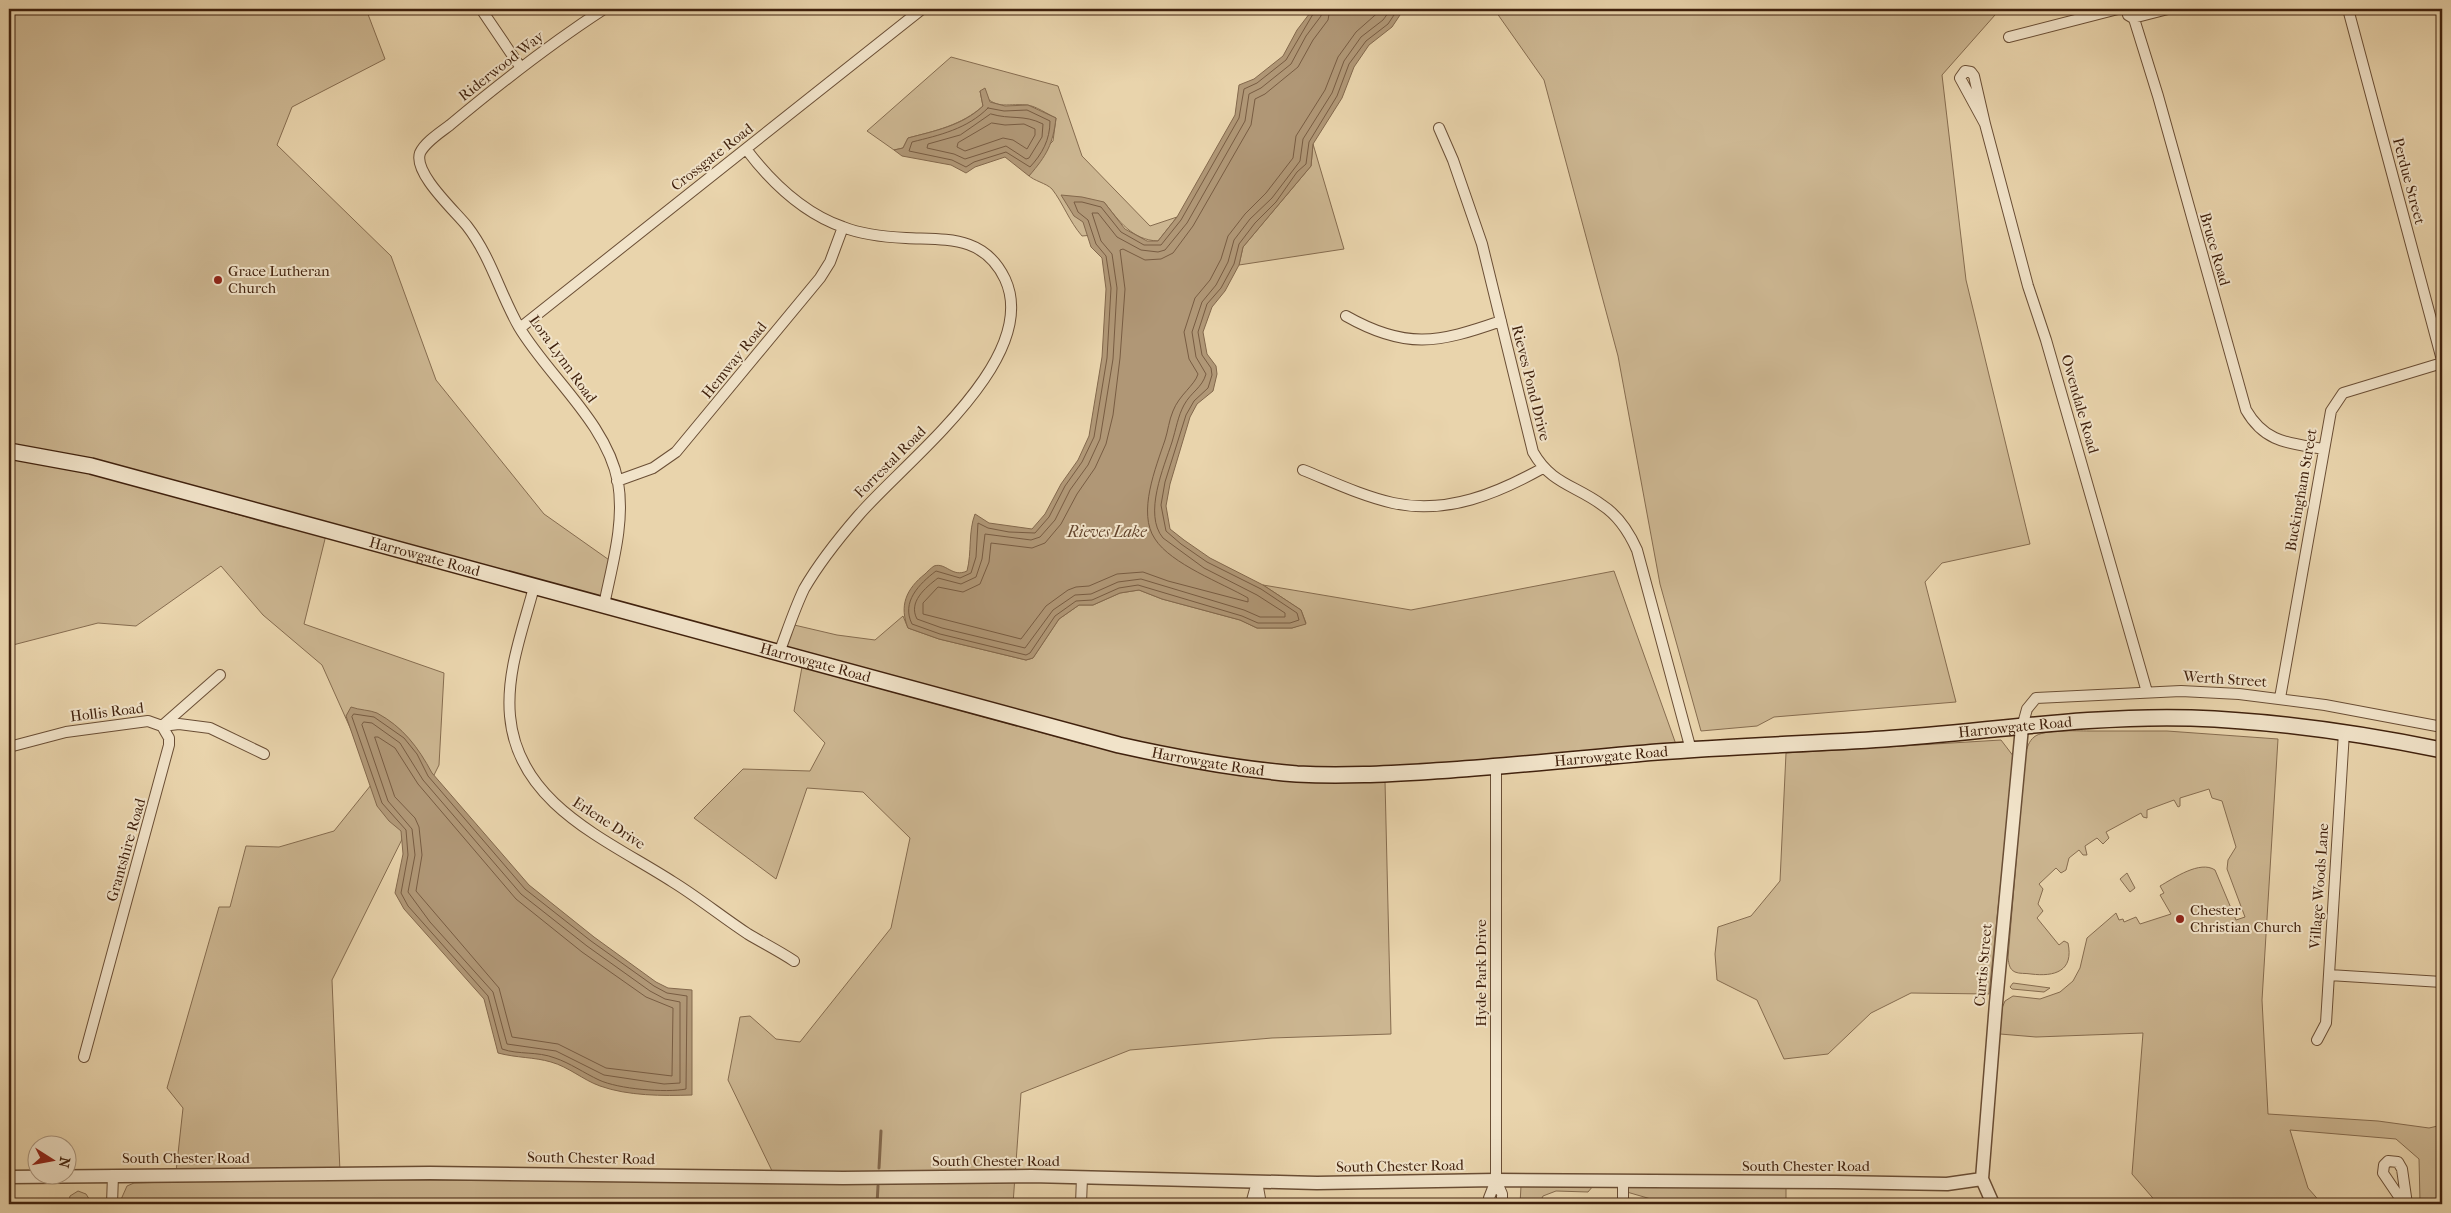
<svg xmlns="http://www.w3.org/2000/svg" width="2451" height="1213" viewBox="0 0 2451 1213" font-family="'IM FELL French Canon',serif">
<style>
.green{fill:#ccb691;stroke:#866c4f}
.water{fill:#b09776;stroke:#83684c}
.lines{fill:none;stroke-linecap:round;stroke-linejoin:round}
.shore{stroke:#785c42;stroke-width:1}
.stream{stroke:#83684c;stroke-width:3}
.minor-casing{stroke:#6a4e35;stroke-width:12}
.tertiary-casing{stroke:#6a4e35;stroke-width:15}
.secondary-casing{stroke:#40210d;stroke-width:18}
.minor{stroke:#f1e3c9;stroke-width:10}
.tertiary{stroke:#f1e3c9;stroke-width:12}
.secondary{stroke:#f1e3c9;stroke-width:15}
.poi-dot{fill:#8f2418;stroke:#f1e3c9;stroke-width:2}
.labels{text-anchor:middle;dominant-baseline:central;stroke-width:4;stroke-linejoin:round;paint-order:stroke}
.street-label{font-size:15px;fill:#40210d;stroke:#f1e3c9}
.poi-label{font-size:15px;fill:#40210d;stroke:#f1e3c9;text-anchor:start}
.water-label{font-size:16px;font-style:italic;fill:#62442c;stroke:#f1e3c9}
</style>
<rect width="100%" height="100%" fill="#e9d4ac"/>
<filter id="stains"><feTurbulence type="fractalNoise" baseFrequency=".004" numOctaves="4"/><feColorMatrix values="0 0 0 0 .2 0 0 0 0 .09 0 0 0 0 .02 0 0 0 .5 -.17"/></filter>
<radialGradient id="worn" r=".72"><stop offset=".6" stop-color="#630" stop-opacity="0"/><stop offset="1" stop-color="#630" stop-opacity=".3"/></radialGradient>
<path class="green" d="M9,9H366L385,59L292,107L277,145L391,256L436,380L544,514L612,562L604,605L9,451Z
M1494,9H1993L1995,15L1942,75L1966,280L2030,544L1942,563L1925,582L1956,702L1774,717L1757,726L1701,731L1660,584L1618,356L1544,80Z
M951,57L1058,86L1082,156L1150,226L1177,217L1158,241C1132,240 1119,221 1104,202L1093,235L1082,236C1069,221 1063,203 1052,189C1046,183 1034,181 1028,175L1029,165L1053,141L1056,118C1047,114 1036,106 1027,105C1004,103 997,111 980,91L983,106C962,125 935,131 908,138L903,148L894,150L867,131Z
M1313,144L1344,249L1239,265L1243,247L1311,166Z
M9,459L91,473L278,526L326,535L304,624L444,673L439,765L332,980L340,1172H176L183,1108L167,1088L219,907H230L246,846L279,847L334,831L371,785L352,732L322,665L263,615L221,566L136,626L98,623L9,646Z
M1614,571L1678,750L1403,773L1230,766L779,653L790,624L837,635L875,640L903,616L908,628L939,639L1026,660L1033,658L1059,619L1079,605H1093L1120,593L1139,590L1162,599L1240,620L1257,628H1292L1306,623L1301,610L1263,585L1411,610Z
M802,667L1082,744L1156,758L1385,781L1391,1034L1272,1038L1130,1050L1021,1093L1013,1204H119L127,1186L134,1183L248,1180L869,1181L774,1175L728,1080L740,1017L750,1016L776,1039L800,1042L891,928L910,838L863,792L807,788L776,879L694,818L743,769L810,771L825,743L794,711Z
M2089,731H2167L2278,739L2262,1000L2268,1114L2378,1121L2429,1128L2442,1125V1204L2420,1201L2419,1159L2396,1139L2290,1130L2308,1188L2322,1204H2158L2132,1174L2143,1033L2036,1037L2000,1034L2002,1008L2005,1001L2013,996L2040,999L2060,992L2073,981L2080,968L2087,938L2116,913L2119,920L2123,919L2124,922L2136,917L2140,924L2171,914L2160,895L2164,893L2160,886C2174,878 2200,860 2215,870L2236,920L2245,917L2227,869L2228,860L2236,847L2222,801L2212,798L2209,789L2180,798V806L2178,807L2174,800L2147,810V818L2143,817L2141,813L2106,832L2109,838L2103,844L2097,838L2085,846L2087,855H2083L2079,850L2069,858L2066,870L2061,873L2056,868L2039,884L2043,889L2038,904L2043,911L2037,918L2059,945L2064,941L2068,943C2074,971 2055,977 2031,974C2026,973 2019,974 2015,972C2009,969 2009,964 2008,958L2025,754C2027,748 2029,741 2034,737C2044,729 2076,731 2089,731Z
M2001,740L2014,757L1989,994L1911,993L1871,1013L1828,1054L1784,1059L1757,1000L1717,980L1715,954L1718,927L1751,916L1780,881L1786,753Z
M2127,873L2135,888L2130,892L2120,879Z
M2013,983L2050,988L2044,992L2012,989L2010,987Z
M1617,1185L1786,1186V1204H1709L1704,1202L1651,1199L1620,1190Z
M1521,1186H1593L1588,1192L1556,1191L1543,1196L1539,1204H1520Z
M78,1191L86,1194L91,1202L89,1204H68L70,1196Z"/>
<path class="water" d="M1313,9H1404L1392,27L1369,45L1354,67L1342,98L1313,144L1311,166L1243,247L1239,265L1225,291L1212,307L1203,332L1207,354L1216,366L1217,374L1213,391L1197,404L1190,417L1170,484L1166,506L1170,529L1184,540L1210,558L1263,585L1301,610L1306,624L1292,628H1257L1240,620L1162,599L1139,590L1120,593L1093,605H1079L1059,619L1033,658L1026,660L939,639L908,628C899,606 906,589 925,574C927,572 931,568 934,566C946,562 952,578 967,571C972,552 968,532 975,514L989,523L1032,529L1045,514L1061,484L1078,460L1089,436L1102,357L1106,289L1102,258L1091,247L1083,222L1074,216L1061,195L1082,197L1104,202L1125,229L1147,241H1158L1177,217L1235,115L1239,85L1254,79L1283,56L1297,30Z
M985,88L990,102L1005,106L1028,105L1056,118C1053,144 1047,155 1029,176L1005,157L975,167L966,173L951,165L902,156L894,150L903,148L908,138C934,131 962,126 983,106L980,91Z
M351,707C359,710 370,710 377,713C403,727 418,747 432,773L529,885L594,937L656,982L668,988L692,990V1095C663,1096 628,1096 600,1086C583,1080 569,1067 551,1062C534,1057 517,1058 498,1053L484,999L404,909L395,893L403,854L401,831L389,821L377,806L346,716Z"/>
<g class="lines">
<path class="shore" d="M1316,9L1286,60L1257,83L1244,89L1239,118L1181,220L1161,245H1144L1121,232L1101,207L1082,202H1074L1078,212L1088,220L1096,244L1106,256L1111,288L1107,358L1094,437L1082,462L1065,486L1049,517L1035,533L1009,532L988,528L978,523L976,557L971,573L960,578L936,571C919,584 901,602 912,624L940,634L1026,655L1030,653L1055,616L1076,601L1092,600L1119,588L1138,585L1242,616L1258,623H1290L1299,620L1297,613L1261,589L1207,562L1181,544L1166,531L1161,505L1165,482L1186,415L1194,401L1208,388L1212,375L1211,368L1202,355L1198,332L1207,304L1221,288L1234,264L1239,244L1255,223L1276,202L1297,172L1306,164L1309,142L1337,96L1349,64L1366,41L1388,24L1398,9
M1322,9L1321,16L1306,36L1291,64L1261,88L1249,94L1245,121L1187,223L1165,250L1158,252L1141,250L1117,237L1098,213H1092L1101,241L1112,254L1117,288L1113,359L1100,439L1088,465L1070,490L1055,520L1040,537L1031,540L985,534L982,559L976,577L961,584L938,578C925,588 908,602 917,619L942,628L1025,648L1053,610L1075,595L1091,594L1118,582L1141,579L1244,610L1260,617H1285V613L1257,595L1204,568L1163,538C1143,514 1164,467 1172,442C1176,429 1178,416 1184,405C1191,392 1202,388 1206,374L1196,357L1192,332L1202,302L1216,285L1228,262L1234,240L1250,219L1272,198L1300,161L1303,139L1332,93L1344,61L1361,37L1383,20L1391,9
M1330,9L1328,20L1313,40L1298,67L1265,94L1255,99L1251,125L1193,226L1173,253L1161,259L1145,260L1123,249L1120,250L1125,289L1120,358L1113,415L1106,444L1095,468L1077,494L1061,524L1045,543L1032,548L991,543L989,562L980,584L963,592L938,587L923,603V614L1021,639L1046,606L1068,590L1076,587L1089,586L1117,574L1143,572L1168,581L1248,602V598C1222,583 1171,564 1155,539C1137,513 1156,467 1165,440C1168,431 1169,420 1173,411C1179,395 1195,385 1198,374L1189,359L1184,332L1195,298L1210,280L1221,259L1228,236L1245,214L1266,193L1293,158L1296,136L1325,90L1338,57L1356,32L1382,9
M988,108L1004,111L1027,110L1050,121C1050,140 1042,154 1030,167L1006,152L974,162L966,167L952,160L909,151L912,142C940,135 967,129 988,108Z
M991,114C1011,120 1023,114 1043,124L1042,137L1029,158L1026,159L1006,146L965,159L954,154L927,148L928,144L960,135Z
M992,123L1005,125L1024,124L1035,129V135L1027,149L1013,140L1003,138L965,151L957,147L958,143Z
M354,714L374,717L404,738L417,754L428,776L525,889L591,941L654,986L667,993L687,996L686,1089C666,1093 618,1089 599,1080C584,1073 570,1063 555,1058C537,1051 519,1055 502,1049L488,996L408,906L401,893L408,855L406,830L382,803L352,717Z
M364,722L372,723L400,743L423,780L521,894L587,946L650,991L665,999L680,1002V1083L664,1084L604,1075L556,1051L507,1044L493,992L430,922L408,892L415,855L412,829L388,801L362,725Z
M375,737H378L395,748L418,784L516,899L582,952L646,997L673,1008L672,1076L606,1068L558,1044L512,1037L499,988L416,891L422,855L419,827L415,818L395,797Z"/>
<path class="stream" d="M879,1168L881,1131
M877,1204L878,1186"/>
<defs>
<path id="minor" d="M481,9L521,68
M604,9C550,44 499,84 450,125C441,132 425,142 420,153C413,173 455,211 467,226C491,257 500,294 519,327C548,376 607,423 618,482C625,523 612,565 604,605
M2131,9L2158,96L2246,410C2265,443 2289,443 2323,449
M2348,9L2442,360
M2128,15L2133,18L2168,9
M2009,37L2118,9
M1985,124L1974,76L1971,72L1965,71L1960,78L1985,124L2028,286L2046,340L2147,692
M1439,128L1453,160L1482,244L1533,452C1551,484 1575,485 1602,505C1619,516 1629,532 1637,550L1691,750
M746,149C771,182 803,213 843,227C863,235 885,237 906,238C946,240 984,235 1005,279C1042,359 904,462 858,516C839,538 819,563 804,589C794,610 787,632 779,653
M1346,316C1406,350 1438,343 1501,321
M520,328L922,9
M1303,470C1333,482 1362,496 1393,503C1447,515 1498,493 1543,468
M617,481L653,468L676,452L820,278L830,262L843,227
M534,587C523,629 506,672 510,716C518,805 608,840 673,882C699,898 722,917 748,934C763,943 779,951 794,961
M2280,698L2331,411L2343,393L2442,363
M2022,727L2027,709L2036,698L2181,691L2239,694L2325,705L2442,727
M9,747L66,732L148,721L162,726L179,724L210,728L264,754
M2329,975L2442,982
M2317,1040L2326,1023L2344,732
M84,1057L169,745V738L162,726L220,675
M1496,1180L1502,1194V1204
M1623,1181V1204
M1257,1182L1261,1204
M112,1204L113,1175
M1081,1204L1082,1177
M1251,1204L1257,1182
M1489,1204V1198L1496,1180V766
M2404,1204L2383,1173L2384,1165L2388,1161L2398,1162L2402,1169L2407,1204"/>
<path id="tertiary" d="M9,1177L430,1173L843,1178L1031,1176L1317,1183L1496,1180L1835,1182L1947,1184L1982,1179
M1993,1204L1982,1179L1996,1003L2022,727"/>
<g id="secondary">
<path id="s1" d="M9,451L91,466L1119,745C1177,758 1237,769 1297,774C1348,777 1399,773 1450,770C1519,765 1588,758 1657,752C1732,746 1808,744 1884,739C1986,732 2088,715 2191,718C2276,721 2359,733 2442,750"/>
</g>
</defs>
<use href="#minor" class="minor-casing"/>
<use href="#tertiary" class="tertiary-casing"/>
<use href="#secondary" class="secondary-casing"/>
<use href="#minor" class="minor"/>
<use href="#tertiary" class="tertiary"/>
<use href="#secondary" class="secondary"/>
</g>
<g class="poi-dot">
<circle cx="218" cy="280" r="5"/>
<circle cx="2180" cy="919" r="5"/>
</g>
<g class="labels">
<g class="street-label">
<text transform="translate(501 66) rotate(-38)">Riderwood Way</text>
<text transform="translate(712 157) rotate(-38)">Crossgate Road</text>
<text transform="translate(2409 181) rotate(75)">Perdue Street</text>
<text transform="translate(2215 249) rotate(74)">Bruce Road</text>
<text transform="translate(563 359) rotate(54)">Lora Lynn Road</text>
<text transform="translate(734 360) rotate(-51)">Hemway Road</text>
<text transform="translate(1531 383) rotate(76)">Rieves Pond Drive</text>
<text transform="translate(2080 404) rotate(74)">Owendale Road</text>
<text transform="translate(890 462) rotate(-45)">Forrestal Road</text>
<text transform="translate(2301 490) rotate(-80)">Buckingham Street</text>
<text stroke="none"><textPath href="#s1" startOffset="429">Harrowgate Road</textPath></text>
<text stroke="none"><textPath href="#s1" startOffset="834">Harrowgate Road</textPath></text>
<text transform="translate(2225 679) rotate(4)">Werth Street</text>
<text transform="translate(107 712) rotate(-7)">Hollis Road</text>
<text stroke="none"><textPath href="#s1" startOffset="2049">Harrowgate Road</textPath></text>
<text stroke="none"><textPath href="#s1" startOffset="1644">Harrowgate Road</textPath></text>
<text stroke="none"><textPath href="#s1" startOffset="1239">Harrowgate Road</textPath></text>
<text transform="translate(609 823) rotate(33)">Erlene Drive</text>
<text transform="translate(126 850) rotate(-74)">Grantshire Road</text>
<text transform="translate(2319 886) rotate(-86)">Village Woods Lane</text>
<text transform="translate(1983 965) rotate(-85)">Curtis Street</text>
<text transform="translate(1481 973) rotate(-90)">Hyde Park Drive</text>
<text x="186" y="1158">South Chester Road</text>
<text transform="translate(591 1158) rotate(1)">South Chester Road</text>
<text x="996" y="1161">South Chester Road</text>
<text transform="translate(1400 1166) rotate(-1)">South Chester Road</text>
<text x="1806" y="1166">South Chester Road</text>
</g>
<g class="poi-label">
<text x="228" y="271">Grace Lutheran<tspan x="228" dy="17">Church</tspan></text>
<text x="2190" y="910">Chester<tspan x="2190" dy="17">Christian Church</tspan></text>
</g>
<g class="water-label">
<text x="1107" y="531">Rieves Lake</text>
</g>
</g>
<rect width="2451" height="1213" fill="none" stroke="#e9d4ac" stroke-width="30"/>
<rect x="10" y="10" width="2431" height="1193" fill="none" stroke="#40210d" stroke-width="2.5"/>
<rect x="15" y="15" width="2421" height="1183" fill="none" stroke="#40210d"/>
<g transform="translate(52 1160) rotate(101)"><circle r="24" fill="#f1e3c9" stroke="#aa957e"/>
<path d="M0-4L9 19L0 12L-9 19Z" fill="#8f2418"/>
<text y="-8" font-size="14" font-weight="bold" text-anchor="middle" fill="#40210d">N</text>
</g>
<rect width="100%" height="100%" filter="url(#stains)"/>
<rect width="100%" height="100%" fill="url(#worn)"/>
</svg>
